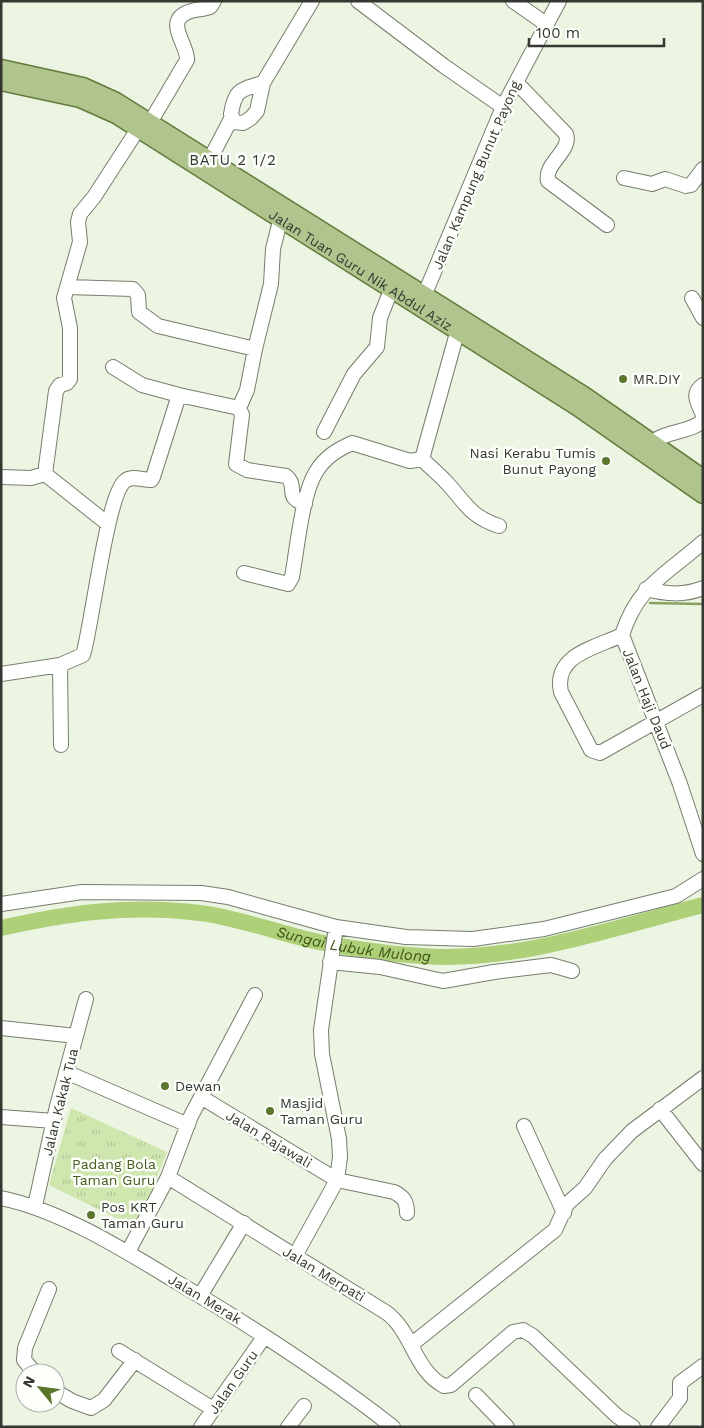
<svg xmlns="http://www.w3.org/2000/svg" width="704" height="1428" viewBox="0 0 704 1428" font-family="'Work Sans',sans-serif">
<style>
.park{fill:url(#park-tufts)}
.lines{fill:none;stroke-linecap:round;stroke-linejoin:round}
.stream{stroke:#89a262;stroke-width:2.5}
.river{stroke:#aed078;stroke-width:16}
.minor-casing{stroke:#767d6d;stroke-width:16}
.major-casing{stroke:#627a3b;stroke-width:19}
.minor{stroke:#fff;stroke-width:14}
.major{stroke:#b0c48d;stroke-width:16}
.poi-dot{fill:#5b762a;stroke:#fdfffb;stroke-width:2}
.labels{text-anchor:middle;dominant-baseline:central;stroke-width:5;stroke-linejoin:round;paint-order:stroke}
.street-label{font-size:14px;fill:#343830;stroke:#fdfffb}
.poi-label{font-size:14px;fill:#343830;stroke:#fdfffb;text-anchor:start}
.park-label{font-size:14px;fill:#465c1f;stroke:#fdfffb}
.neighbourhood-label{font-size:15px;letter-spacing:1px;fill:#343830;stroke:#fdfffb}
.water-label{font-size:15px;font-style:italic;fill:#3e5315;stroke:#fdfffb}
</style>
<defs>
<pattern id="park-tufts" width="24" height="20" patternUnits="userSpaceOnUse" patternTransform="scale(1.25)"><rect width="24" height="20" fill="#cfe7ae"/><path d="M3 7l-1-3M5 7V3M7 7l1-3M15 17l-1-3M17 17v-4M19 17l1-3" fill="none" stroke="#b2c796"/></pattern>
</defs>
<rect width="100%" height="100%" fill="#ecf4e2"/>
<path class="park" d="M71,1108L167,1152L136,1228L49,1185Z"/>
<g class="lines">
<path class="stream" d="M650,603L703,604"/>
<path class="river" id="s1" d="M1,928C68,913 131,904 200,913C238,918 269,930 306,939C338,947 388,954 422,956C516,963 612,928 703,905"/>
<defs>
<path id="minor" d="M358,1L444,66L503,107
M513,1L546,24
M516,82L566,134C572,151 544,163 548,181L607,225
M263,83C240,90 235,89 231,114L234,122L243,123L251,118L257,111L263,83L312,1
M151,121L187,60C188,45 165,23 186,13C193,9 202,10 210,7L214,1
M210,159L231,119
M624,178L652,184L665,179L686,186L691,185L703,169
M67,287L133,289L138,295L139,312L158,326L255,349
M424,296L503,107L559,1
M692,298L703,318
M113,367L142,385L179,395
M703,385C690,394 699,404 703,415
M239,408L247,390L255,349L271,284L273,249L280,221
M324,432L354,374L377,347L380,318L391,290
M653,442C667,430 696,432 703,419
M422,459C430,467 440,475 448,484C466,504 471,517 499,526
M45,474L56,391L60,385L67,383L70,379V328L64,298L80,242L78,222L80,214L94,197L138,129
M45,474L108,524
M1,477L31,478L45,474
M703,542C667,574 638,585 622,635L680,784L703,854
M244,573L288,584L292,577C297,550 302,494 316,472C325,457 337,450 352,443L410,461L422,459L457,333
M646,589C666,594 683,596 703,588
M622,635C595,648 553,655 561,692L591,750L600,753L703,695
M1,674L60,665
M61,745L60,665L83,655C92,626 107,494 125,481C132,475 142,480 151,480L153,477L179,395L239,408L242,415L236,464L247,470L286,476C299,487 283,497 305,504
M1,904L82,892L201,893L228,897L336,927
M330,962L380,967L443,981L494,972L551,965L572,971
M1,1028L76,1036
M66,1072L188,1125
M201,1097L337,1180L394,1192C404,1197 407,1202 407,1213
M660,1109L703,1164
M1,1117L54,1121
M524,1126L564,1213
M168,1177L387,1313C413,1333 414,1370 444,1386L451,1385L513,1332L523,1330L533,1336L617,1416L633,1427
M1,1198C60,1210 124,1250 175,1281C251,1326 324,1373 393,1427
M35,1206L57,1106L86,999
M128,1252L168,1177L191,1116L255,995
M295,1256L337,1180L340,1157L339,1139L322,1054L321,1030L336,927L406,937L473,939L544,929L676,896L703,879
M200,1296L244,1223
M412,1344L555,1230L567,1204L585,1188L605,1159L632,1131L703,1078
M119,1351L213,1409
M35,1373L24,1360L25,1348L49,1289
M55,1391L72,1401L91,1408L104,1400L135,1360
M476,1395L507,1427
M201,1427L264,1337
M288,1427L304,1406
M658,1427L680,1398V1383L703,1366"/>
<g id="major">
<path d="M1,68L83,86L116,101L584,395L703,478"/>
<path id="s2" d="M1,82L80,99L116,115L577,407L703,495"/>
</g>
</defs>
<use href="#minor" class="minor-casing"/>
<use href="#major" class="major-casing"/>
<use href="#minor" class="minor"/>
<use href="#major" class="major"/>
</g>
<g class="poi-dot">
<circle cx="623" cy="379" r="5"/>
<circle cx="606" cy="461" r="5"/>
<circle cx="165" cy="1086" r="5"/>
<circle cx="270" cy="1111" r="5"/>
<circle cx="91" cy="1215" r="5"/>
</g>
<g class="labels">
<g class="street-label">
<text transform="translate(476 175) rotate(-67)">Jalan Kampung Bunut Payong</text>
<text stroke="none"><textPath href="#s2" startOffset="410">Jalan Tuan Guru Nik Abdul Aziz</textPath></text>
<text transform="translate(647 699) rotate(68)">Jalan Haji Daud</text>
<text transform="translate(60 1102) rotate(-76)">Jalan Kakak Tua</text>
<text transform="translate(269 1139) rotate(31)">Jalan Rajawali</text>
<text transform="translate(324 1274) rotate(31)">Jalan Merpati</text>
<text transform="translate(205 1299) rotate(31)">Jalan Merak</text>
<text transform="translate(233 1382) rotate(-55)">Jalan Guru</text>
</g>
<g class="poi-label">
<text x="633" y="379">MR.DIY</text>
<text x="596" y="453" text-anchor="end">Nasi Kerabu Tumis<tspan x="596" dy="16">Bunut Payong</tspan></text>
<text x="175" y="1086">Dewan</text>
<text x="280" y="1103">Masjid<tspan x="280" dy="16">Taman Guru</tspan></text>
<text x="101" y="1207">Pos KRT<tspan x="101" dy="16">Taman Guru</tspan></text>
</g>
<g class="park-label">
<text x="114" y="1164">Padang Bola<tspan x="114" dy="16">Taman Guru</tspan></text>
</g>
<g class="neighbourhood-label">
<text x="233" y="160">BATU 2 1/2</text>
</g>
<g class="water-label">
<text stroke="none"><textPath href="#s1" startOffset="358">Sungai Lubuk Mulong</textPath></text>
</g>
</g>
<rect width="704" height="1428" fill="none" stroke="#343830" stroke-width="5"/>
<g transform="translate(40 1388) rotate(299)"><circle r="24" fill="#fdfffb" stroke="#adafaa"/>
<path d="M0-4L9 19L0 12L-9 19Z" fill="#5b762a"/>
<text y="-8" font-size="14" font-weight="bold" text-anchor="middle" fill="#343830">N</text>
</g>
<path d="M529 38v8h135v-8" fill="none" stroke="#343830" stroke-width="2.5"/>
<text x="536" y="38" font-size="15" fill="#343830" stroke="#fdfffb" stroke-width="4" paint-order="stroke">100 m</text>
</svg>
